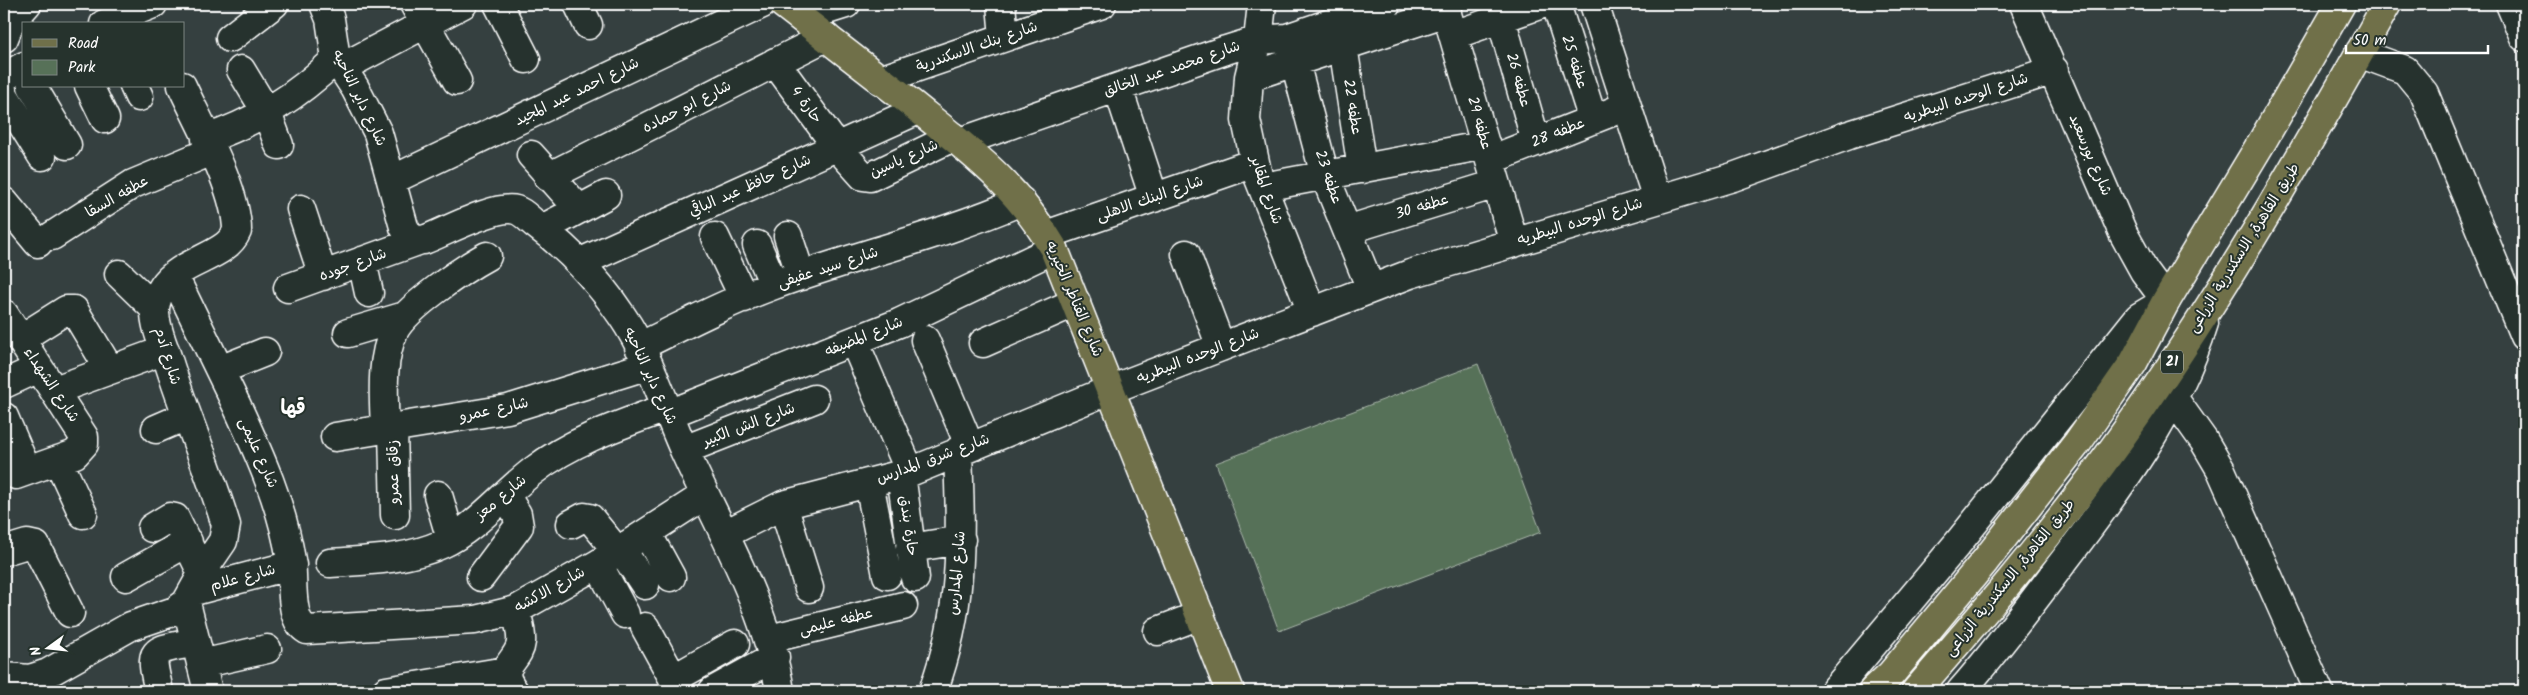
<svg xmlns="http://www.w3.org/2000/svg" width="2528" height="695" viewBox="0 0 2528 695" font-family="Kalam,'Playpen Sans Arabic',sans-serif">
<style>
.green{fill:#577158;stroke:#abb8ac}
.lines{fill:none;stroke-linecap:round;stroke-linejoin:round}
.minor-casing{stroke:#fff;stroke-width:31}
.major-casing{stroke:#fff;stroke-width:31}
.highway-casing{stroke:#fff;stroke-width:31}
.minor{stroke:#26332d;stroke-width:28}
.major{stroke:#6f704a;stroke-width:28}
.highway{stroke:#6f704a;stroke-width:28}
.labels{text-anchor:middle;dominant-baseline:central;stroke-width:4;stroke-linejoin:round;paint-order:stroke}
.shield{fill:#26332d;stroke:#bec2c0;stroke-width:1}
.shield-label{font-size:14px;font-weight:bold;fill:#fff}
.street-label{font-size:15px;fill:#fff;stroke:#26332d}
.district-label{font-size:20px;font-weight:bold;fill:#fff;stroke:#26332d}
</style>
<rect width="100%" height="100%" fill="#354040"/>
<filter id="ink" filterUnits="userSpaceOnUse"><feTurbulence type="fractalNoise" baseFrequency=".02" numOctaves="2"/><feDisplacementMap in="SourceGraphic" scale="10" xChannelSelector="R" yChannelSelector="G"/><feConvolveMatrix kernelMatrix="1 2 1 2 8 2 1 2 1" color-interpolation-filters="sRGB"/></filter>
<g filter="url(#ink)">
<path class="green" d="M1478,364L1541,532L1279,631L1216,463Z"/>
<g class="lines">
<defs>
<path id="minor" d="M324,4L330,19L336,59L355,88L378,133L404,227L411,239L424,240C445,232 496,204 516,210C523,212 529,219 534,223C569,249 598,280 622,316C650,357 664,405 684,450C719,528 766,605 780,691
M414,4L457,81
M498,4L526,59
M578,4L588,25
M1001,4L1004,37
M1262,4L1258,40L1249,77L1246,120L1258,176L1312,312
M1444,4L1514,243
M1556,4L1593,120
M1594,4L1657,199
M2510,4L2524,37
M802,18L846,4
M1501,18L1536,142
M104,24L153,4
M1454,35L1542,4
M4,38L10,23L27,4
M230,38L274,4
M1343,46L1362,169
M2359,53L2405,70L2424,93L2524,336
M775,62L837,147L863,176L870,177L953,137
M1295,62L1325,176L1371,289
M341,68L463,4
M241,70L267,113L279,145
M4,77L24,66
M1249,77L1447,12
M880,80L1102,4
M32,86L67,145
M89,86L105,119
M134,86L139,97
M1118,88L1154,198
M4,95L42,156
M206,139C258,121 296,97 336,59
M960,142L1226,50L1258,40L1287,38L1386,4
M531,155L579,209
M1490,160L1627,106
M548,177L826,37
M392,180L762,4
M1263,187L1486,145
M4,202L38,243
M301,209L323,276
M542,229L606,195
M1347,230L1496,184
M1046,235L1254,163
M52,236L133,184L212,151
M788,236L801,276
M715,237L744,298
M757,245L774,285
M1186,254L1221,347
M362,261L369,293
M581,262L918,110
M119,274L155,309
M174,276C195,319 216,362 237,406C260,456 282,504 291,560C294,580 288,620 307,630L475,620L516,610L598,564L705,495
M288,288L418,241
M4,314L84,437V444L75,454L16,475
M348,333L405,316
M20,339L66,310H74L110,370
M925,340L970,447
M854,341L910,472
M983,343L1076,302
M639,347C684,325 728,302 774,285C856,255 941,236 1021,201
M220,370L265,352
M4,384L39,368
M55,390L165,350
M2174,399L2204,441L2221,470L2319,691
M669,414L899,323L1054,249
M4,417L27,471
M156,429L186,416
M393,429L395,515
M385,430C384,398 380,361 394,331C406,308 463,269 487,256
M335,437L508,409L649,365
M684,450L814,399
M58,460L83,514
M901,474L915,578
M869,483L887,575
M438,495L451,539
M783,505L809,588
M571,524L584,517L590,518L617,551
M152,528L170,517L175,518L202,573
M647,533L671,577
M725,534L783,505L910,472L1112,389L1410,274L1733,177L1849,135L2054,70
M910,548L961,540
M621,549L645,585
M4,551L27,544L36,546L70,613
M330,563C367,560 407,560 442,544C475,529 504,493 533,471C571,441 622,424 666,408
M598,564L625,614
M126,577L188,542
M481,577L519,526L517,514L505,495
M194,591L292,565
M186,603L208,691
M645,627L680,691
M1158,631L1200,615
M769,639L903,606
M201,664L267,649
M4,677L30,679L48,673L131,626L175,611L186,603L210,560L223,541L226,525C209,469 185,415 168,360C163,344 154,325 155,308C156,300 159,293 163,287C180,260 226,258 237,231C237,189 200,125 182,86
M673,679L735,644
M159,691C148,645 152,652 195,642
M386,691L506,671
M514,691C494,665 519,663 521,642C522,632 518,620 516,610
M713,691L775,657
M933,691C964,607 961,539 958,451
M1834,691L1958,543L2139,317L2166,301L2144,271L2123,233L2024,4
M1961,691C1996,651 2028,608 2060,566C2117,492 2176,414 2204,323"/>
<path id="major" d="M783,4C826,37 869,71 912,104C969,150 1016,184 1054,249L1230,691"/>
<path id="highway" d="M1873,691L1891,674L1985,561L2078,442L2133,363L2166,301L2263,140L2341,4
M1916,691C1980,617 2044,543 2102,464C2209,319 2299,161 2387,4"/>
</defs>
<use href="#minor" class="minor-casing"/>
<use href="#major" class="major-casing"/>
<use href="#highway" class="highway-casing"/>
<use href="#minor" class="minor"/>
<use href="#major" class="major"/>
<use href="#highway" class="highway"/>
</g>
</g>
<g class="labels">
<rect class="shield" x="2161" y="350.5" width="22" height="23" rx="4"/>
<g class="shield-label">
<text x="2172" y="362">21</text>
</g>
<g class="street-label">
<text transform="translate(977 47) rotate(-19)">شارع بنك الاسكندرية</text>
<text transform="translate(1574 62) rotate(72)">عطفه 25</text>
<text transform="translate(1172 69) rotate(-19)">شارع محمد عبد الخالق</text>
<text transform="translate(1518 80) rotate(74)">عطفه 26</text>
<text transform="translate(577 92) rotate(-26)">شارع احمد عبد المجيد</text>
<text transform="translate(359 98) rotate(64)">شارع داير الناحيه</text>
<text transform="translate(1966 98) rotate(-18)">شارع الوحده البيطريه</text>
<text transform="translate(806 105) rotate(54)">حارة 4</text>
<text transform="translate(687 107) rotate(-27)">شارع ابو حماده</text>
<text transform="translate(1352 107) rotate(81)">عطفه 22</text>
<text transform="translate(1479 123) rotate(74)">عطفه 29</text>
<text transform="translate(1558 133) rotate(-22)">عطفه 28</text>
<text transform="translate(2090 155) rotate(67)">شارع بورسعيد</text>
<text transform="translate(904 159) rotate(-24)">شارع ياسين</text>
<text transform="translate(1328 177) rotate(71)">عطفه 23</text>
<text transform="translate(750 186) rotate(-24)">شارع حافظ عبد الباقي</text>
<text transform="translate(1266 190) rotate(71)">شارع المقابر</text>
<text transform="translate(117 197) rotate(-30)">عطفه السقا</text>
<text transform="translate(1150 199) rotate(-19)">شارع البنك الاهلى</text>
<text transform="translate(1422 207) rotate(-17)">عطفه 30</text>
<text transform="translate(1580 222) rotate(-17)">شارع الوحده البيطريه</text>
<text transform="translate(2244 248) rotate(-58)">طريق القاهرة, الاسكندرية الزراعى</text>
<text transform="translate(353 265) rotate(-20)">شارع جوده</text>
<text transform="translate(828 268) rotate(-18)">شارع سيد عفيفى</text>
<text transform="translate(1074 299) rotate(67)">شارع القناطر الخيريه</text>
<text transform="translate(864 337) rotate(-22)">شارع المضيفه</text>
<text transform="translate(167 356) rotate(73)">شارع آدم</text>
<text transform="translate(1198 356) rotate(-21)">شارع الوحده البيطريه</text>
<text transform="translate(650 376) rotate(65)">شارع داير الناحيه</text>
<text transform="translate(51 385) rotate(56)">شارع الشهداء</text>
<text transform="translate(494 410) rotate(-12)">شارع عمرو</text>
<text transform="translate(749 425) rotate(-21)">شارع الش الكبير</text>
<text transform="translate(258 453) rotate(66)">شارع عليمى</text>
<text transform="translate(933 459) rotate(-20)">شارع شرق المدارس</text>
<text transform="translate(394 472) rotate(-91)">زقاق عمرو</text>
<text transform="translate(501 498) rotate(-40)">شارع معز</text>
<text transform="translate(908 526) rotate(82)">حارة بندق</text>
<text transform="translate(957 573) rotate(-85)">شارع المدارس</text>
<text transform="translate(243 578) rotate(-15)">شارع علام</text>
<text transform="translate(2010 578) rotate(-51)">طريق القاهرة, الاسكندرية الزراعى</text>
<text transform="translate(550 590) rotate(-29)">شارع الاكشه</text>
<text transform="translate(836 622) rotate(-14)">عطفه عليمى</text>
</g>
<g class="district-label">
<text x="293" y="409">قها</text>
</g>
</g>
<rect width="2528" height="695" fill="none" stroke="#26332d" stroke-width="20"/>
<rect x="10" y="10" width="2508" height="675" fill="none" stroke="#fff" stroke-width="2" filter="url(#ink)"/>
<rect x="22" y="22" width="162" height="65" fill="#26332d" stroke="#7d8581"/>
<rect x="32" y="39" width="25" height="8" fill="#6f704a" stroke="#7d8581"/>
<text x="68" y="48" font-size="15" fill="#ffffff">Road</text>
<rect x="32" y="60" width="25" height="15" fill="#577158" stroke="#7d8581"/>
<text x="68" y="72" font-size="15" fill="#ffffff">Park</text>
<g transform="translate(48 648) rotate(255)" stroke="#26332d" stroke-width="4" paint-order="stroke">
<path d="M0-4L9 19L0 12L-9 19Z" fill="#ffffff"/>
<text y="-8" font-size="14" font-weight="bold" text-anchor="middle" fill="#ffffff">N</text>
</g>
<path d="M2346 45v8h142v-8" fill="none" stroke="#ffffff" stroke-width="2.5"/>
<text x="2353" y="45" font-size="15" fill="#ffffff" stroke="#26332d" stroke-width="4" paint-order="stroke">50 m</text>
</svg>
